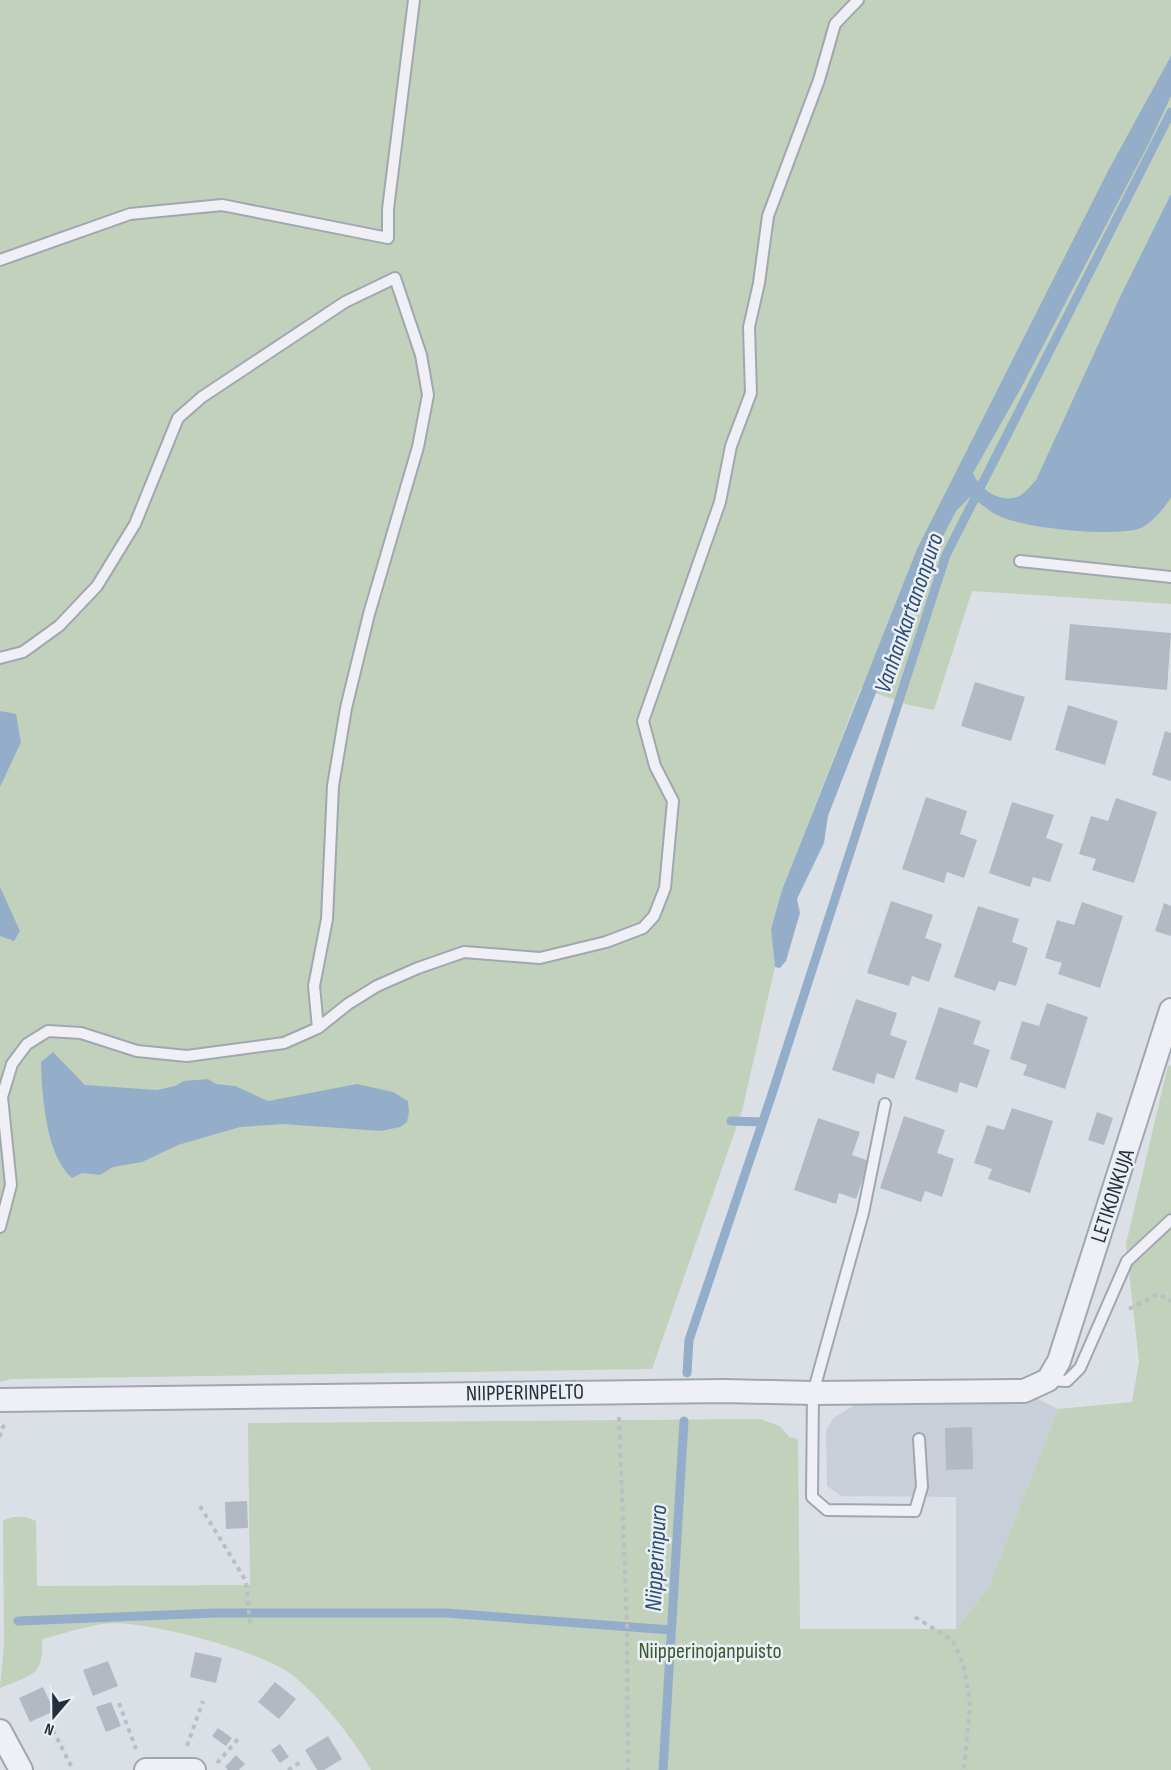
<svg xmlns="http://www.w3.org/2000/svg" width="1171" height="1770" viewBox="0 0 1171 1770" font-family="'Sofia Sans Condensed',sans-serif">
<style>
.built{fill:#c9cfd9}
.green{fill:#c1d1bc}
.water{fill:#94aec9}
.lines{fill:none;stroke-linecap:round;stroke-linejoin:round}
.stream{stroke:#94aec9;stroke-width:9}
.building{fill:#b2b9c3}
.lane-casing{stroke:#a1a7b0;stroke-width:14}
.street-casing{stroke:#a1a7b0;stroke-width:26}
.path{stroke:#babec5;stroke-width:4;stroke-dasharray:4.5 4.5;stroke-linecap:butt}
.lane{stroke:#eef0f5;stroke-width:10}
.street{stroke:#eef0f5;stroke-width:22}
.labels{text-anchor:middle;dominant-baseline:central;stroke-width:5;stroke-linejoin:round;paint-order:stroke}
.street-label{font-size:22px;fill:#252e3d;stroke:#eaeff4}
.park-label{font-size:22px;fill:#395931;stroke:#eaeff4}
.water-label{font-size:24px;font-style:italic;fill:#2d4d72;stroke:#eaeff4}
</style>
<rect width="100%" height="100%" fill="#dbe0e6"/>
<path class="built" d="M1036,1398L1058,1409L988,1588L956,1629V1497L841,1496L827,1486L826,1431L833,1418L855,1405L1021,1403Z"/>
<path class="green" d="M0,0H1171V604L972,591L934,710L909,705L861,688L782,890L771,929L775,967L742,1111L652,1369L11,1379L0,1382Z
M1168,1065L1171,1066V1770H371C352,1737 325,1703 296,1678C265,1651 154,1623 113,1623C90,1624 64,1634 42,1639C44,1677 31,1675 0,1688L4,1644L3,1521C14,1515 25,1516 36,1521L37,1586L250,1585L248,1423L760,1419L780,1426L789,1437L798,1439L800,1629H956L988,1588L1058,1409L1132,1402L1139,1362L1126,1244Z"/>
<path class="water" d="M1171,56V96L1150,141L1021,388L973,473C980,489 999,503 1017,497C1024,495 1031,485 1036,480L1121,295L1171,194V498C1163,509 1151,525 1138,529C1112,537 1021,528 997,515C987,510 980,502 970,497L956,511L915,591L898,636L895,656L881,680L828,816L824,843L797,899L800,913L786,961L780,968L775,967L771,929L782,890L917,549L1108,171Z
M0,711L16,714L21,742L0,787Z
M0,887L20,931L14,941L0,936Z
M53,1052L85,1085L157,1090L175,1086L184,1081L208,1079L216,1084L235,1086L268,1101L357,1084L393,1092L408,1101L409,1112L407,1122L400,1127L381,1131L283,1124L240,1127L178,1145L142,1162L113,1167L100,1175L82,1173L72,1178C46,1156 42,1096 41,1062Z"/>
<g class="lines">
<path class="stream" d="M731,1121L762,1122
M687,1373L689,1340L771,1097L946,555L1171,112
M18,1621L215,1613H446L671,1630
M663,1770L684,1421"/>
</g>
<path class="building" d="M1070,624L1171,633L1167,690L1065,680Z
M975,682L1025,697L1011,741L961,726Z
M1068,705L1118,721L1105,765L1055,750Z
M1165,731L1171,733V781L1152,775Z
M926,797L967,811L960,834L977,840L964,878L947,872L944,883L902,869Z
M1116,798L1157,812L1134,883L1092,870L1096,859L1079,854L1091,816L1108,821Z
M1012,802L1054,815L1046,838L1063,844L1050,882L1033,877L1030,887L989,873Z
M891,901L933,915L925,938L942,944L929,982L912,976L909,986L867,973Z
M1082,902L1123,916L1100,988L1058,974L1062,963L1045,958L1057,920L1074,925Z
M1164,903L1171,906V936L1155,931Z
M978,906L1019,919L1012,942L1028,948L1016,986L999,981L995,991L954,977Z
M856,999L897,1013L890,1035L907,1041L894,1079L877,1073L874,1084L832,1070Z
M1047,1003L1088,1017L1065,1089L1023,1075L1027,1065L1010,1059L1022,1021L1039,1026Z
M939,1007L981,1021L973,1044L990,1050L977,1088L960,1082L957,1093L915,1079Z
M1012,1108L1053,1121L1030,1193L988,1179L992,1169L974,1163L987,1125L1004,1130Z
M1097,1112L1113,1118L1104,1145L1088,1140Z
M904,1116L945,1130L937,1153L954,1159L942,1197L925,1191L921,1202L880,1188Z
M818,1118L860,1132L852,1155L869,1161L856,1199L839,1193L836,1204L794,1190Z
M972,1427L973,1469L946,1470L945,1428Z
M247,1501L248,1528L226,1529L225,1502Z
M195,1652L222,1658L216,1683L190,1677Z
M108,1661L118,1686L93,1696L83,1670Z
M275,1682L296,1699L279,1719L258,1702Z
M43,1687L54,1711L30,1722L19,1698Z
M111,1702L121,1726L106,1732L96,1707Z
M218,1728L232,1738L226,1746L212,1736Z
M328,1736L342,1759L324,1770H317L305,1750Z
M280,1744L289,1757L280,1763L271,1750Z
M236,1755L245,1764L239,1770H228L225,1767Z"/>
<g class="lines">
<defs>
<path id="lane" d="M0,260L130,214L222,205L388,238V209L414,0
M1020,561L1171,577
M0,658L23,652L59,626L97,586L135,524L178,418L202,397L345,302L395,278L421,355L428,395L418,447L369,614L346,708L333,786L327,919L314,986L318,1028
M885,1104L863,1213L813,1393L812,1497L827,1510L915,1511L922,1487L919,1439
M0,1227L11,1185L2,1097L12,1064L27,1044L48,1031L81,1033L137,1051L187,1056L284,1043L318,1028L348,1004L377,986L418,968L464,952L540,958L606,942L643,928L654,916L665,888L673,801L655,766L643,721L720,502L731,446L751,393L749,327L759,283L768,216L819,80L835,24L858,0
M1048,1380L1067,1381L1080,1368L1127,1261L1171,1220"/>
<path id="street" d="M0,1400L724,1391L813,1393L1024,1391L1048,1380L1059,1361L1171,1010
M0,1731L21,1770
M146,1770H194"/>
</defs>
<use href="#lane" class="lane-casing"/>
<use href="#street" class="street-casing"/>
<path class="path" d="M1129,1309L1158,1294L1171,1301
M619,1417L627,1626L628,1770
M0,1437L1,1429L5,1425
M200,1506L246,1581L250,1623
M915,1617L952,1640L963,1663L970,1704L964,1770
M119,1703L136,1749
M53,1730L73,1770
M187,1746L203,1701
M217,1763L238,1739
M288,1770L302,1761"/>
<use href="#lane" class="lane"/>
<use href="#street" class="street"/>
</g>
<g class="labels">
<g class="street-label">
<text transform="translate(1113 1196) rotate(-72)">LETIKONKUJA</text>
<text transform="translate(525 1393) rotate(-1)">NIIPPERINPELTO</text>
</g>
<g class="park-label">
<text x="710" y="1651">Niipperinojanpuisto</text>
</g>
<g class="water-label">
<text transform="translate(909 613) rotate(-71)">Vanhankartanonpuro</text>
<text transform="translate(656 1558) rotate(-87)">Niipperinpuro</text>
</g>
</g>
<g transform="translate(54 1716) rotate(200)" stroke="#eaeff4" stroke-width="4.5" paint-order="stroke">
<path d="M0-4.5L10 22L0 15L-10 22Z" fill="#252e3d"/>
<text y="-9" font-size="16" font-weight="bold" text-anchor="middle" fill="#252e3d">N</text>
</g>
</svg>
